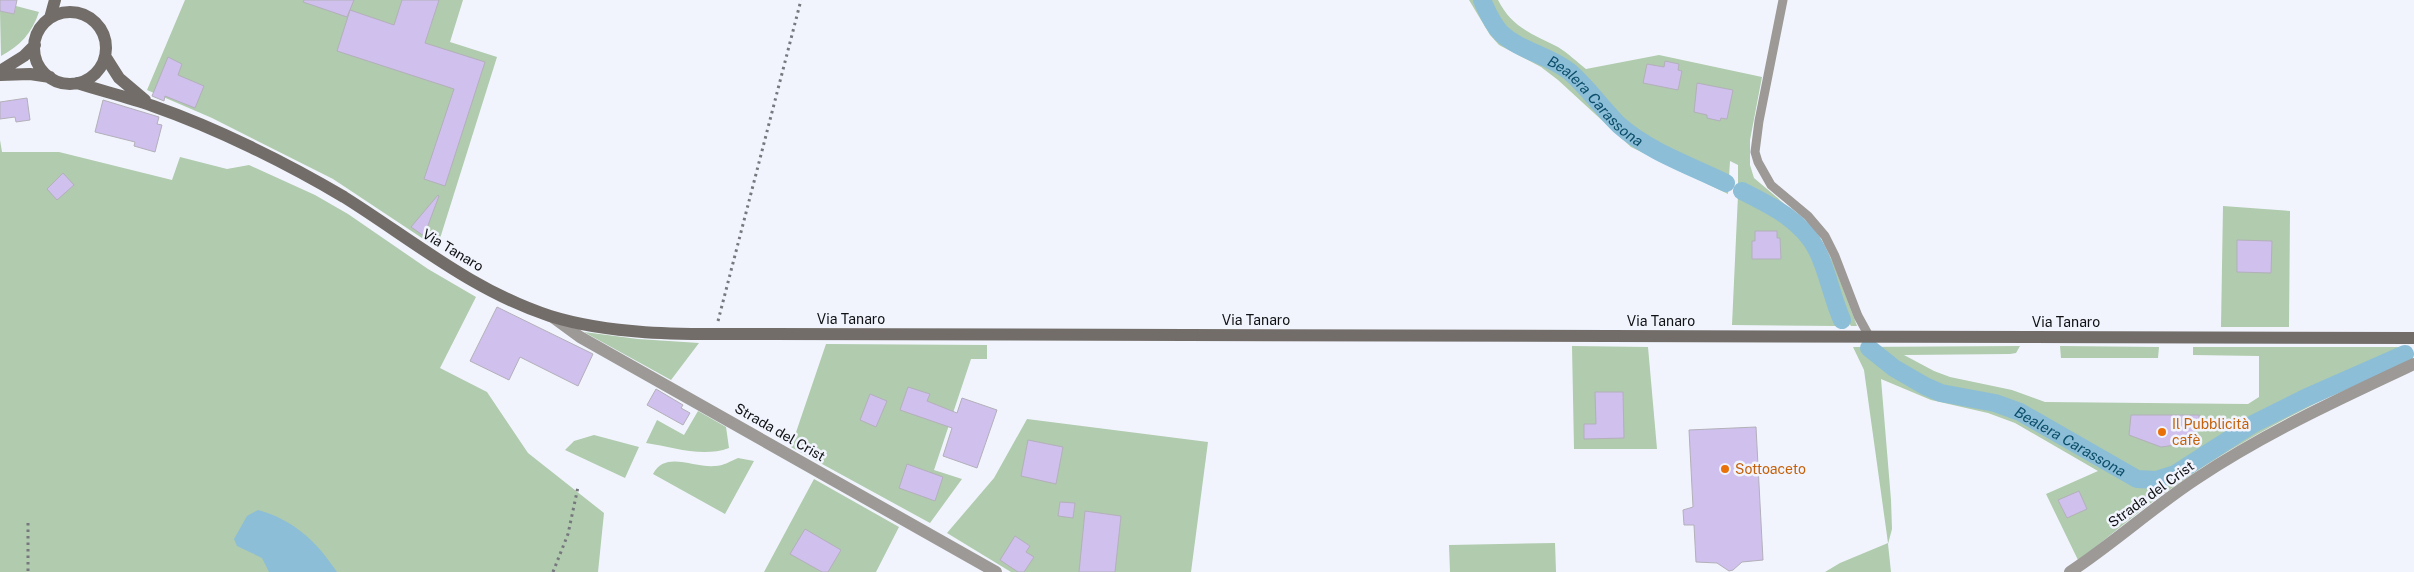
<svg xmlns="http://www.w3.org/2000/svg" width="2414" height="572" viewBox="0 0 2414 572" font-family="'Public Sans',sans-serif">
<style>
.green{fill:#b0cbad}
.water{fill:#8cbed8}
.lines{fill:none;stroke-linecap:round;stroke-linejoin:round}
.canal{stroke:#8cbed8;stroke-width:18}
.building{fill:#cfc0ed;stroke:#b3b0b9}
.path{stroke:#76787e;stroke-width:3;stroke-dasharray:2.5 4;stroke-linecap:butt}
.lane{stroke:#9c9996;stroke-width:9}
.street{stroke:#9c9996;stroke-width:12}
.secondary{stroke:#726d69;stroke-width:12}
.food-dot{fill:#e8710a;stroke:#f1f4fd;stroke-width:2}
.labels{text-anchor:middle;dominant-baseline:central;stroke-width:5;stroke-linejoin:round;paint-order:stroke}
.street-label{font-size:14px;fill:#101114;stroke:#f1f4fd}
.food-label{font-size:14px;fill:#c56008;stroke:#f1f4fd;text-anchor:start}
.water-label{font-size:15px;font-style:italic;fill:#0c4e69;stroke:#f1f4fd}
</style>
<rect width="100%" height="100%" fill="#f1f4fd"/>
<path class="green" d="M185,0H463L450,42L497,57L437,248L333,179L212,118L147,90Z
M1469,0H1498C1512,28 1533,34 1558,47C1568,53 1577,62 1586,69L1659,55L1762,77L1750,140V165L1754,178L1807,223L1821,240L1833,262L1857,326H1851C1838,308 1835,286 1827,266C1811,224 1776,205 1738,185V165L1730,161L1728,194L1631,147L1558,80L1541,67L1499,45L1490,35Z
M16,6L39,12C32,33 20,46 1,56L0,11L14,14Z
M0,140L2,152H59L172,180L180,157L227,169L249,165L315,195L348,214L428,269L476,297L440,368L487,392L528,453L604,513L598,572H0Z
M1738,195C1773,212 1803,230 1818,268C1826,287 1831,307 1839,326L1732,325Z
M2223,206L2290,211L2289,327H2221Z
M584,332L638,339L699,343L671,380Z
M826,344L987,345V359H971L934,470L962,479L930,523L791,447Z
M1572,346L1648,347L1657,449H1574Z
M2020,346L2016,353L2010,354L1904,355L1934,371L1950,377L2012,390L2045,402L2248,404L2259,397V356L2193,355V347H2404L2409,349L2411,354L2403,362C2323,398 2244,437 2172,488C2139,510 2110,537 2078,560L2046,494L2098,471L2015,423L1988,413L1931,400L1881,379L1891,500L1892,529L1888,544L1891,572H1825L1840,563L1888,543L1864,370L1853,347Z
M2060,346L2159,347L2158,358H2061Z
M698,411L726,427L729,448C702,458 673,447 646,443L657,420L684,435Z
M1027,419L1208,442L1191,572H1011L947,533L994,478Z
M594,435L639,447L625,478L565,450L574,441Z
M738,458L754,461L725,514L653,474C665,450 694,468 715,466C723,466 731,461 738,458Z
M814,479L899,527L876,572H764Z
M1555,543L1556,572H1450L1449,545Z"/>
<path class="water" d="M258,510C294,520 317,542 337,572H269L262,558L237,546L234,539L247,516Z"/>
<g class="lines">
<g class="canal">
<path id="s1" d="M1482,0C1487,11 1492,24 1501,33C1520,51 1549,55 1570,72C1588,88 1602,108 1619,125C1648,151 1691,166 1726,183"/>
<path d="M1742,191C1770,205 1802,220 1817,250C1828,272 1832,298 1842,320"/>
<path id="s2" d="M1869,348L1894,368L1925,386L1941,393L1995,403L2020,412L2137,479L2156,480L2175,474L2253,424L2305,398L2405,354"/>
</g>
</g>
<path class="building" d="M0,0H17L14,14L0,11Z
M304,0H354L347,17L303,2Z
M402,0H439L425,43L485,62L445,186L424,179L454,89L337,51L350,10L394,25Z
M168,57L182,64L178,75L204,86L195,108L165,96L164,101L152,96Z
M1665,61L1679,64L1678,70L1682,71L1678,90L1643,83L1647,64L1664,67Z
M1697,83L1733,90L1727,119L1721,118L1720,121L1707,118V115L1694,112Z
M27,98L30,120L16,122L15,117L0,119V102Z
M103,100L159,117L157,124L162,125L155,152L134,146L135,142L95,132Z
M63,173L74,185L57,200L47,189Z
M438,195L439,196L424,236L411,227Z
M1755,231H1777V238H1780L1781,259H1752V241H1755Z
M2237,240L2272,241L2271,273L2237,272Z
M497,307L593,354L578,386L520,357L509,380L470,361Z
M908,387L930,394L927,401L957,413L962,398L997,410L977,468L943,456L952,428L900,410Z
M656,389L683,405L681,408L690,413L683,425L647,405Z
M1595,392H1623L1624,438L1584,439V424H1596Z
M870,394L887,401L876,427L860,420Z
M2131,415H2199L2200,428L2175,445L2161,447L2129,435Z
M1756,427L1763,560L1742,562L1733,570L1729,571L1717,563L1696,562L1694,525H1684L1683,510L1693,507L1689,430Z
M1028,440L1063,447L1056,484L1021,476Z
M907,464L943,477L935,501L899,488Z
M2079,491L2087,509L2067,518L2058,500Z
M1060,502L1075,503L1073,518L1058,516Z
M1085,511L1121,516L1115,572H1079Z
M805,529L841,550L828,572H822L790,554Z
M1015,536L1030,546L1026,552L1034,557L1024,572H1018L1000,560Z"/>
<g class="lines">
<path class="path" d="M718,321L801,0
M28,523V572
M553,572L568,534L578,487"/>
<path class="lane" d="M1783,0L1759,121L1755,152L1758,162L1771,185L1808,216L1825,236L1835,256L1858,316L1869,336"/>
<path class="street" d="M554,318L580,337L996,572
M2070,572C2114,543 2152,508 2196,479C2265,433 2339,399 2414,364"/>
<path class="secondary" d="M34 48a36 36 0 1 1 72 0a36 36 0 1 1-72 0Z
M50,18L55,0
M105,56L119,78L145,100
M0,71L24,56L35,45
M0,75L30,74L50,77
M77,83C102,91 128,97 153,106C216,128 287,163 344,197C411,239 473,291 550,316C618,337 696,334 768,334L2414,338"/>
</g>
<g class="food-dot">
<circle cx="2162" cy="432" r="5"/>
<circle cx="1725" cy="469" r="5"/>
</g>
<g class="labels">
<g class="street-label">
<text transform="translate(453 250) rotate(31)">Via Tanaro</text>
<text x="851" y="319">Via Tanaro</text>
<text x="1256" y="320">Via Tanaro</text>
<text x="1661" y="321">Via Tanaro</text>
<text x="2066" y="322">Via Tanaro</text>
<text transform="translate(780 432) rotate(30)">Strada del Crist</text>
<text transform="translate(2151 494) rotate(-36)">Strada del Crist</text>
</g>
<g class="food-label">
<text x="2172" y="424">Il Pubblicità<tspan x="2172" dy="16">cafè</tspan></text>
<text x="1735" y="469">Sottoaceto</text>
</g>
<g class="water-label">
<text stroke="none"><textPath href="#s1" startOffset="156">Bealera Carassona</textPath></text>
<text stroke="none"><textPath href="#s2" startOffset="225">Bealera Carassona</textPath></text>
</g>
</g>
</svg>
